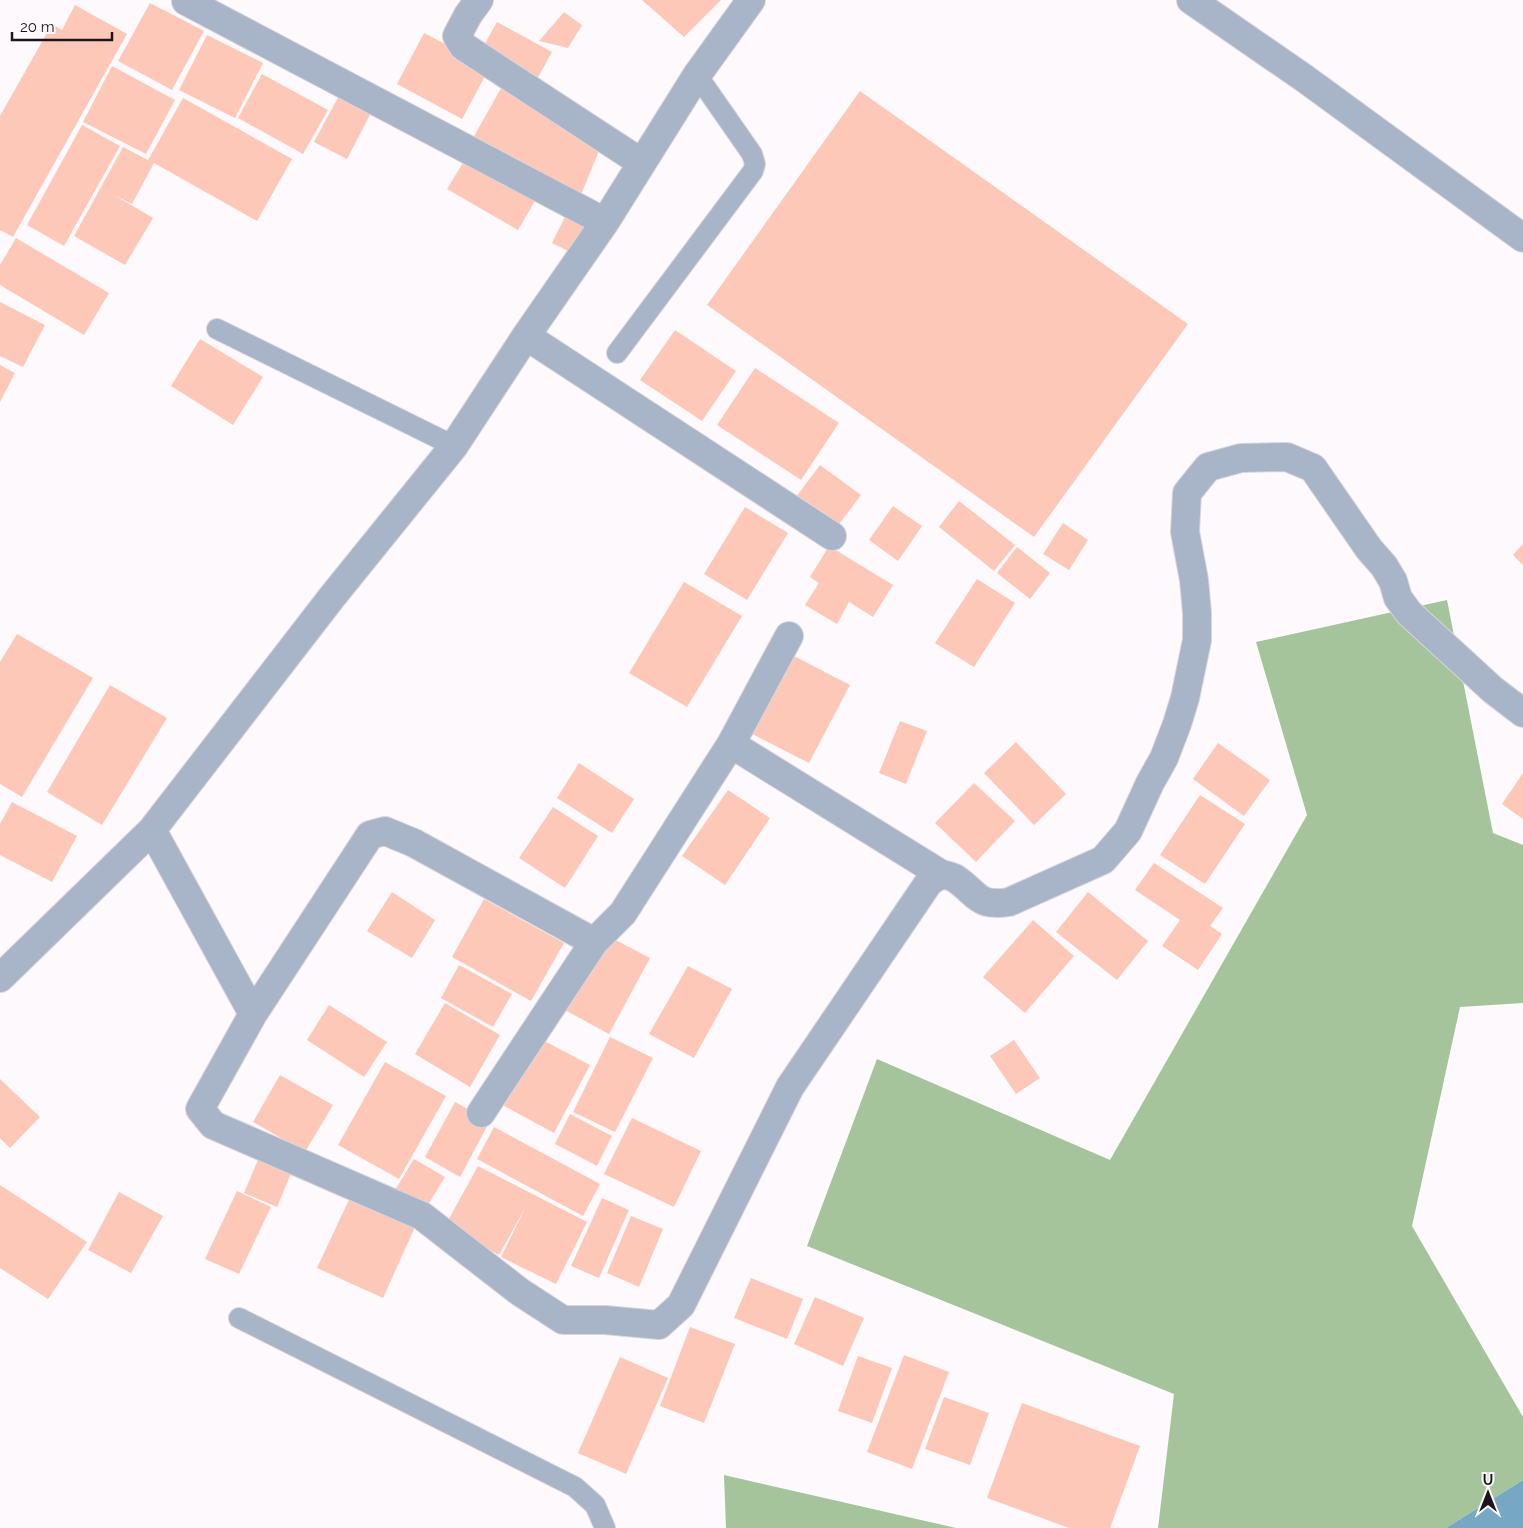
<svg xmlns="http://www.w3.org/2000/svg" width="1523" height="1528" viewBox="0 0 1523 1528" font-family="Raleway,sans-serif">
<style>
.forest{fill:#a6c49b}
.water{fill:#76a7c3}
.building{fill:#fec8b8}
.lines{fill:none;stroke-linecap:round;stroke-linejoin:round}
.lane-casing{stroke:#d9d5d9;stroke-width:22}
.street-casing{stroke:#d9d5d9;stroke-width:30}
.lane{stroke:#a8b4c7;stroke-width:20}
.street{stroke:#a8b4c7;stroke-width:28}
</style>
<rect width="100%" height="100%" fill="#fdf9fd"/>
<path class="forest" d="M1447,600L1493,833L1523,845V1003L1460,1007L1412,1226L1523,1417V1480L1446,1528H1158L1174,1394L807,1246L877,1059L1110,1160L1307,815L1256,642Z
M724,1475L956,1528H726Z"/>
<path class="water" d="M1523,1480V1528H1446Z"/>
<path class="building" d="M642,0H721L684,37Z
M150,3L204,31L172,90L118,61Z
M75,5L127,34L13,237L0,230V116L52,24L62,30Z
M564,12L582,25L568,48L539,41Z
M497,22L552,52L537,79L482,49Z
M424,33L490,67L462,119L397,84Z
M207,35L263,63L235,118L179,90Z
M112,66L175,100L146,154L83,122Z
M262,74L328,110L303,154L238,118Z
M504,83L601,146L580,197L473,138Z
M860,91L1188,324L1034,537L707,305Z
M341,92L373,109L347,159L314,142Z
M183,98L292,159L257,221L154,163L132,204L114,195L153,218L125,265L74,236L123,147L148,160Z
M82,125L120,146L64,246L27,225Z
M469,153L539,194L518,230L447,189Z
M569,209L589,219L572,253L552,243Z
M16,238L109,293L84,335L0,285V265Z
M0,302L45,325L23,367L0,356Z
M675,330L736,371L702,421L640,380Z
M200,339L263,377L233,425L171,386Z
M0,365L15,373L0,402Z
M755,368L839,423L801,480L717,425Z
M820,465L861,495L837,527L796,497Z
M959,501L1015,545L994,571L939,527Z
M893,506L922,526L898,561L869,540Z
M745,507L788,533L747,600L704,574Z
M1063,523L1088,540L1069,570L1043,554Z
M1523,544V565L1513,555Z
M829,546L893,585L873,617L849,602L837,624L805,605L819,583L810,577Z
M1017,547L1050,573L1030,599L997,573Z
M977,579L1015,603L974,667L935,643Z
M684,582L742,616L687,707L629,673Z
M17,634L93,678L22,797L0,784V662Z
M792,655L850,685L809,763L752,734Z
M110,685L167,718L102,825L47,792Z
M900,721L927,731L906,784L879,773Z
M1016,742L1066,794L1034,825L984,773Z
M1218,743L1270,780L1244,816L1193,779Z
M579,763L634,799L612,833L557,798Z
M1523,773V819L1502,804Z
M974,783L1015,821L976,862L935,823Z
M728,790L770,818L725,885L682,856Z
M1200,795L1245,824L1205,884L1160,855Z
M12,802L77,836L52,882L0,855V824Z
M553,807L598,836L565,888L519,858Z
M1154,863L1223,908L1210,926L1222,934L1198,970L1162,946L1180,920L1135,890Z
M392,892L435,920L412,958L367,931Z
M1088,892L1148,941L1117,980L1056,932Z
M484,899L564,943L531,1001L452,957Z
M1033,920L1074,956L1025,1013L983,977Z
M604,934L650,958L609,1034L563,1009Z
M459,965L512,994L493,1027L441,998Z
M688,966L732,989L694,1058L649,1034Z
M445,1003L500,1035L470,1087L415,1054Z
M329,1005L387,1042L364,1077L307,1040Z
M535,1036L590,1065L554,1133L499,1103Z
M610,1037L653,1058L615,1132L573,1112Z
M1014,1040L1040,1078L1016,1094L990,1056Z
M385,1062L446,1096L399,1179L338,1145Z
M280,1075L333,1105L305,1152L253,1122Z
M0,1079L40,1117L10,1148L0,1138Z
M455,1102L490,1121L460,1177L425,1157Z
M570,1114L612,1136L597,1166L555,1144Z
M632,1118L701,1151L674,1207L604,1174Z
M494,1127L600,1184L583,1216L477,1159Z
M260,1155L293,1169L277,1207L244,1193Z
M414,1159L445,1177L423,1213L392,1195Z
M478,1166L587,1222L556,1284L501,1257L525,1208L499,1255L445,1226Z
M0,1185L87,1242L48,1299L0,1268Z
M354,1189L419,1218L383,1298L317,1268Z
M237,1191L271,1207L239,1274L205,1259Z
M119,1192L163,1216L131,1273L88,1250Z
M602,1198L629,1210L599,1278L571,1266Z
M631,1216L663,1229L639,1287L607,1273Z
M751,1278L803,1299L787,1339L734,1318Z
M815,1297L864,1318L843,1366L794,1344Z
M690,1327L735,1344L704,1423L660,1406Z
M904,1355L949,1372L912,1469L867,1452Z
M858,1356L892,1368L872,1423L838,1411Z
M620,1357L668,1378L626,1474L578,1453Z
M944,1397L989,1413L970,1465L925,1449Z
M1022,1403L1140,1446L1110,1528H1069L987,1498Z"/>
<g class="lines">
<defs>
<path id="lane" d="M217,329L454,446
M617,353L753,171L755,164L752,154L697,75
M239,1318L575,1487L595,1505L605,1528"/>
<path id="street" d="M479,0L468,15L457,36L463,46L642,163
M1191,0L1304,78L1523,238
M186,1L605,222
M526,336L832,536
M731,744L941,874
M152,830L253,1014L200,1109L213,1125L422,1216L520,1292L563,1320H605L659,1325L681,1305L790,1087L929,882L941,874C946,875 952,876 956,879C978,894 977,907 1009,902L1103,860L1128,831L1150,783L1164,758L1177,724L1185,698L1197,640V613L1194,580L1185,532L1187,493L1208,467L1241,458L1287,457L1313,468L1369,549L1384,566L1393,581L1398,598L1409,613L1493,690L1523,713
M0,978L152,830L332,597L454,446L526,336L605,222L697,75L751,0
M253,1014L370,835L385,831L414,843L594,942L623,913L731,744L789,636
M481,1113L594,942"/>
</defs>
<use href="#lane" class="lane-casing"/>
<use href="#street" class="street-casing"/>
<use href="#lane" class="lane"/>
<use href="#street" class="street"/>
</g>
<g transform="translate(1488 1493)" stroke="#fdf9fd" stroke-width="4" paint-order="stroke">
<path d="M0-4L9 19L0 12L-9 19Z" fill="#1c151c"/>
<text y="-8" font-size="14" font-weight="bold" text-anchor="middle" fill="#1c151c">U</text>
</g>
<path d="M12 32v8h100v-8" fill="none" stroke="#1c151c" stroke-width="2.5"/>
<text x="20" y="32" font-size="15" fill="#1c151c" stroke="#fdf9fd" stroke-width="4" paint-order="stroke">20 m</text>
</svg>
